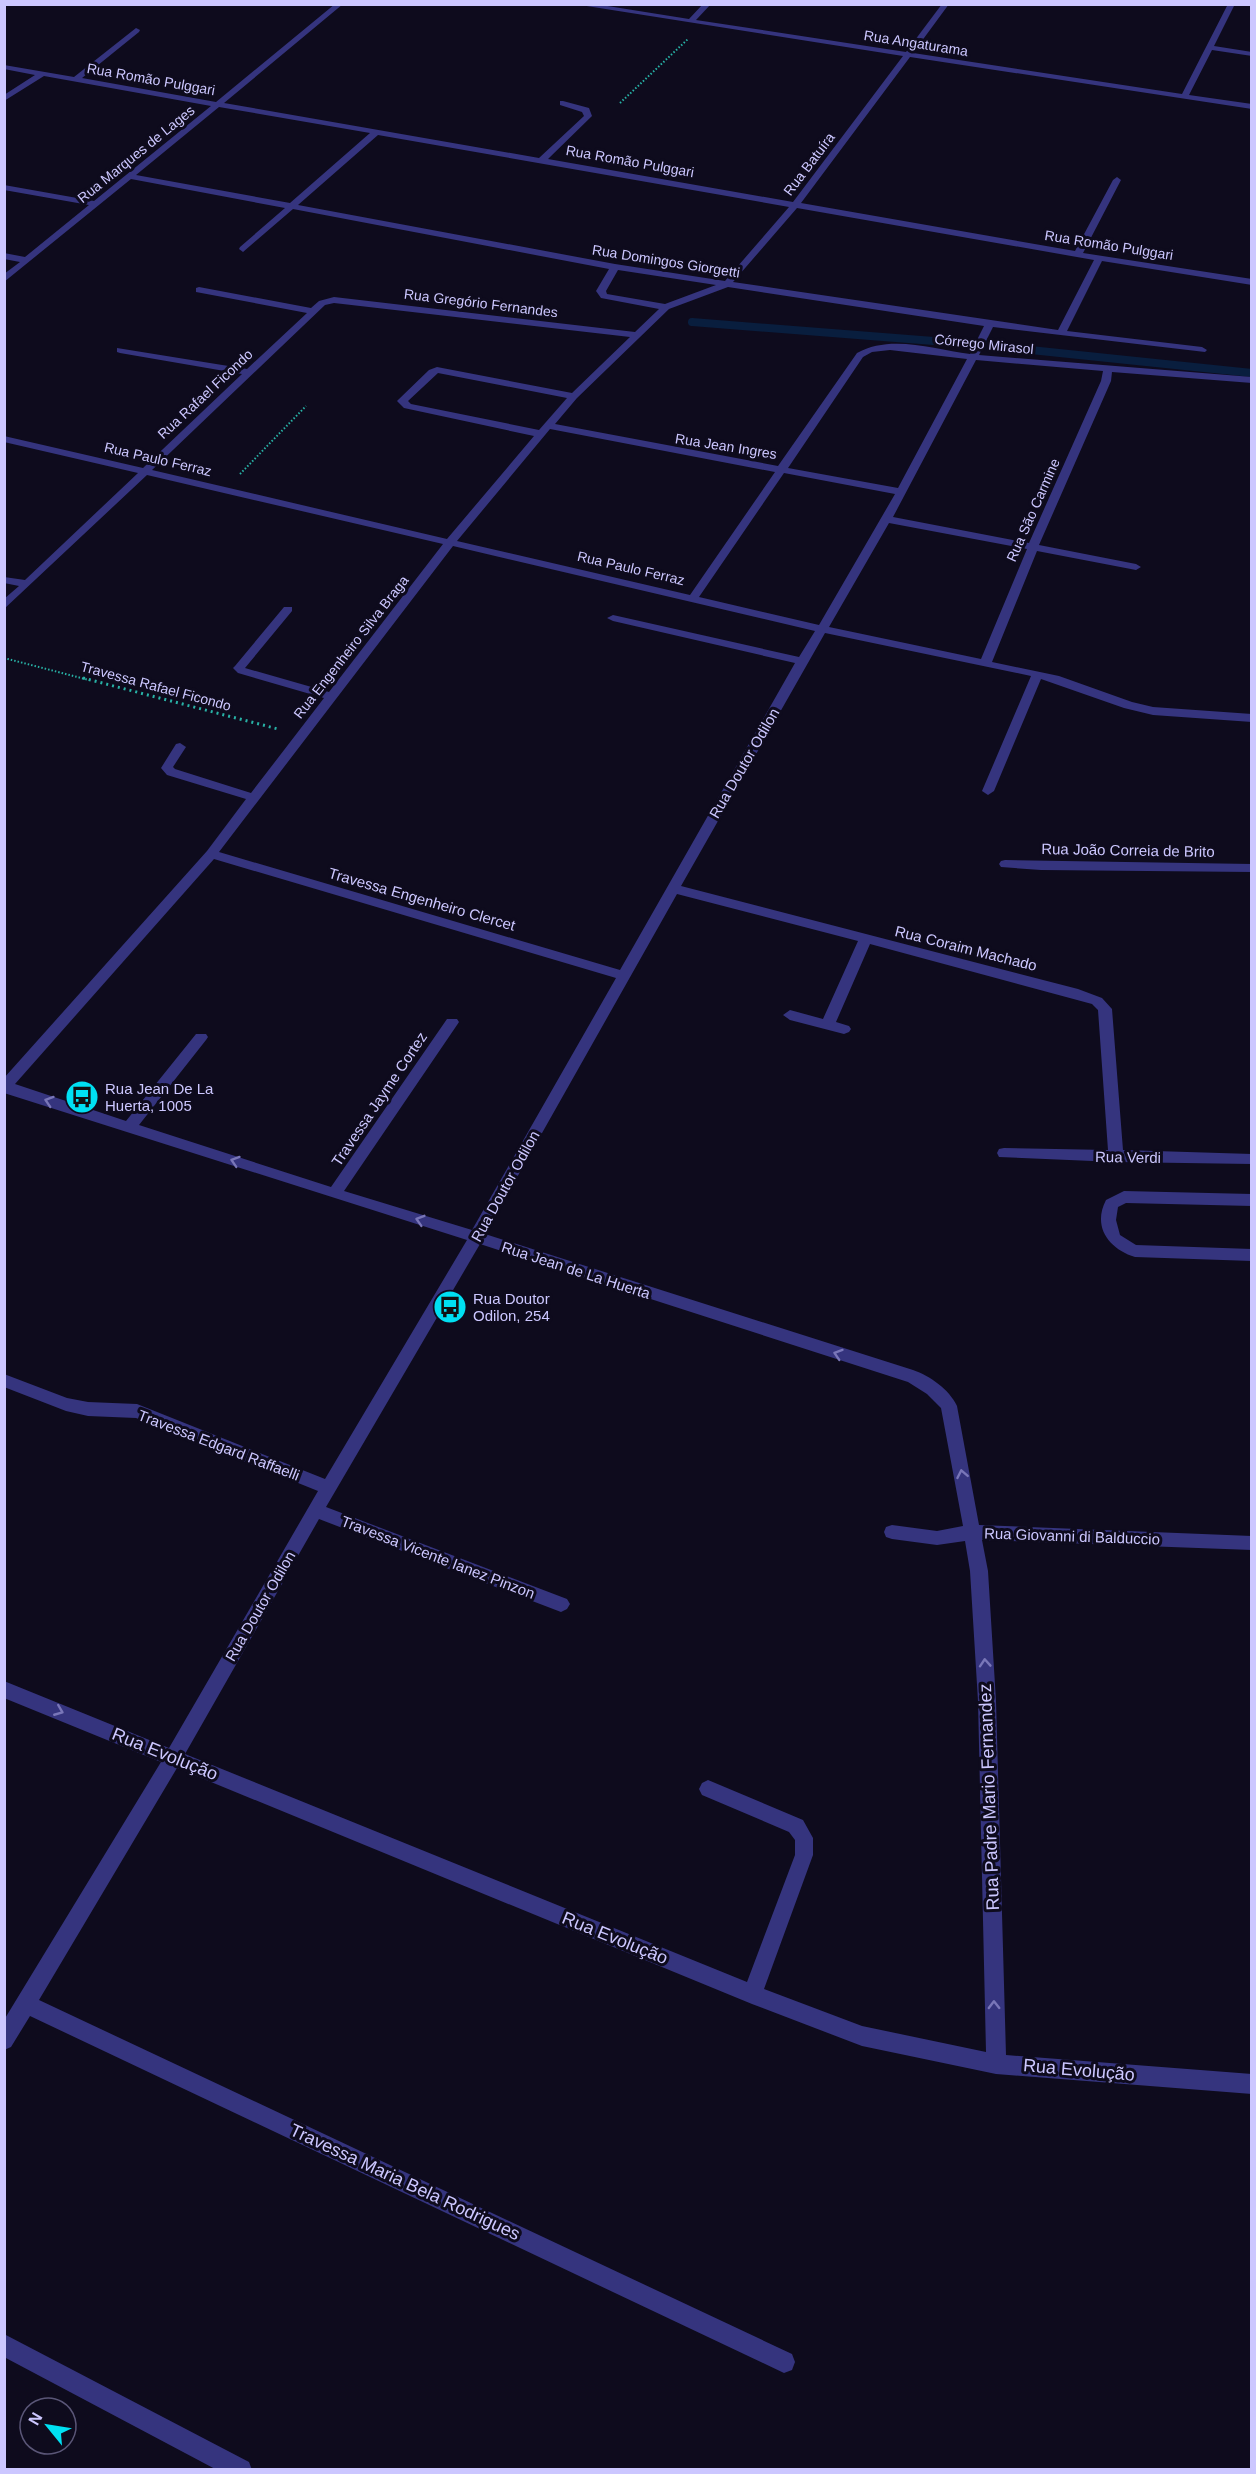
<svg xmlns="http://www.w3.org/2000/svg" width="1256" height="2474" viewBox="0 0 1256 2474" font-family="Helvetica,sans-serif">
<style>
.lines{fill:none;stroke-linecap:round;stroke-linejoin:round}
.stream{stroke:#091e3e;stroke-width:8}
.path-far1{stroke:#28b2a6;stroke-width:2;stroke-dasharray:1.5 2;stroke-linecap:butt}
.path{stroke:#28b2a6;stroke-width:3;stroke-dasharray:2 4;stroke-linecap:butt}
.minor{fill:#35347e;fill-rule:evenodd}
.oneway{stroke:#7976b8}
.labels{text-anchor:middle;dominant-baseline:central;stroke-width:6;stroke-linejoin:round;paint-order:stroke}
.far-street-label{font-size:14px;fill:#ccc7ff;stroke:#0e0b1d}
.street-label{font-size:15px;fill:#ccc7ff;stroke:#0e0b1d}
.poi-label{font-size:15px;fill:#ccc7ff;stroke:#0e0b1d;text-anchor:start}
.near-street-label{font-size:18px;fill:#ccc7ff;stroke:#0e0b1d}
</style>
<rect width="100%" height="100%" fill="#0e0b1d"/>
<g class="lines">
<path class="stream" d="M692,322L972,344L1252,373"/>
<path class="path-far1" d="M620,103L688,39
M240,474L306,406
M4,658L89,680"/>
<path class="path" d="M83,678L278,729"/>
<path class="minor" d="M335,4H343L224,103L539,158L584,116L582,112L560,105V101H563L589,108L592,116L548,159L793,202L903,56L574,4H595L689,19L703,4H711L696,20L906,52L942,4H949L913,53L1182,94L1228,4H1235L1214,46L1252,52V56L1212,50L1189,95L1252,104V109L910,57L801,203L1075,251L1113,180L1117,177L1121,180L1083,253L1252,279V285L1102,261L1067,331L1202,347L1207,350L1205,352L993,327L979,355L1252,377V383L1112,372L1111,381L1039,545L1136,564L1141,567L1136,570L1037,551L992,662L1059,676L1132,702L1153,707L1252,714V722L1153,715L1124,708L1041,679L994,791L988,795L982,791L1031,676L825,633L681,886L1078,989L1102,998L1112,1009L1123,1150L1252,1154V1164L1116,1162L999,1157L997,1153L999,1149L1004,1148L1108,1150L1098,1010L1092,1004L870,944L836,1022L849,1026L851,1029L849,1032L844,1034L790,1020L783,1015L790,1010L823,1019L858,941L677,894L485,1234L913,1370C930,1376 949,1389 957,1406L979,1525L1252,1536V1550L982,1540L988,1571L996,1701L1006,2055L1252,2074V2094L996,2074L862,2046L752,2004L177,1768L39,2000L792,2354L795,2362L792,2370L784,2373L30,2016L11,2047L4,2050V2020L161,1762L4,1698V1681L169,1748L318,1491L136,1418L88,1416L66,1411L4,1387V1374L67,1398L88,1402L137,1404L325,1479L467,1240L4,1093V1078L207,851L246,799L167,775L161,768L176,744L180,743L186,747L173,767L175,769L251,793L324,698L238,673L233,668L235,666L284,607H292V611L245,668L329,692L443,544L147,475L4,609V599L19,586L4,583V577L25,580L138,473L4,442V436L143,468L242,374L120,353L117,352V348L247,369L307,313L196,292V288L199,287L311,308L319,301L334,297L635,332L659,309L601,298L596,291L609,269L293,209L243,252L239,249L240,247L285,208L131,179L4,282V274L20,262L4,259V253L25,257L89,205L4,190V185L94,201L211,106L44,76L4,101V95L35,75L4,69V65L74,77L136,28L140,30L139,32L82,78L216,102ZM219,107L370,133L290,203L136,175ZM378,135L789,207L725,281L615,264L298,205ZM797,208L1094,260L1058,330L733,282ZM618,270L716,285L665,304L607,294L606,291ZM728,287L984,326L970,354C934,349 890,334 857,353L778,466L555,424L577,398L669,309ZM334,303L630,337L572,393L437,367L429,370L399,399L397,401L404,408L534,436L447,539L152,470L325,305ZM890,350L967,359L898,488L788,468L863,357L872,352ZM976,360L1103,371L1101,381L1029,543L893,517ZM438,373L567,398L539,430L411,404L408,401ZM550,429L775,472L690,595L457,541ZM784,473L895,494L819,625L699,597ZM889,523L1027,549L981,659L829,627ZM453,546L815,631L799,657L613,615L607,618L613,621L795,663L620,970L219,852ZM214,859L616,978L472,1230L344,1191L457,1025L459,1022L457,1019H447L331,1187L139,1125L206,1040L208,1037L206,1034H196L126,1121L15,1084ZM480,1244L908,1382L927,1394L941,1408L963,1526L937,1531L892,1525L886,1527L884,1532L886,1537L892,1539L937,1545L965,1541L970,1571L978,1701L986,2052L862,2026L764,1989L813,1855V1838L803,1820L708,1780L702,1783L699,1789L702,1795L789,1832L795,1840V1855L747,1982L185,1754L319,1519L561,1612L567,1609L570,1604L567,1599L326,1507Z
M1005,860L1252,864V872L1041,870L1001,867L999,864L1001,861Z
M1124,1191L1252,1194V1206L1126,1203L1118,1207L1116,1220L1120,1235L1136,1245L1252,1249V1261L1135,1257C1109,1249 1092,1227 1106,1200Z
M4,2334L249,2462L252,2470H217L4,2357Z"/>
</g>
<defs><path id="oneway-chevron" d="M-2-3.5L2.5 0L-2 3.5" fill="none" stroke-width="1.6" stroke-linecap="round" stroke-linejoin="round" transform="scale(1.5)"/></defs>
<g class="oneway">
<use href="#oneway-chevron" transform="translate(49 1101) rotate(-162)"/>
<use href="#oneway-chevron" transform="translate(235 1161) rotate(-162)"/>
<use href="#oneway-chevron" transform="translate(420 1220) rotate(-163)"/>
<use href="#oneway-chevron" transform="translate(838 1354) rotate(-162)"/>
<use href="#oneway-chevron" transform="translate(962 1474) rotate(-101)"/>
<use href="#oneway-chevron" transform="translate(985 1663) rotate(-94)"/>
<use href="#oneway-chevron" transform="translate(59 1711) rotate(22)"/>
<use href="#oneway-chevron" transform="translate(994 2005) rotate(-91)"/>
</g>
<defs>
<symbol id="bus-disc" viewBox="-11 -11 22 22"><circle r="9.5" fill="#00e0f2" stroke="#0e0b1d"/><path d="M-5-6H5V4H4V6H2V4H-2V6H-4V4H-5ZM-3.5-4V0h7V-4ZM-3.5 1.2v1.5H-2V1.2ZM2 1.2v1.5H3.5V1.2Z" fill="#111"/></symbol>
</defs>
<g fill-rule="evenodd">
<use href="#bus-disc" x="63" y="1078" width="38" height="38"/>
<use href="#bus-disc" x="431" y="1288" width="38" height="38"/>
</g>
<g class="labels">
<g class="far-street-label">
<text transform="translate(916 43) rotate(9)">Rua Angaturama</text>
<text transform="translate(151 79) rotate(10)">Rua Romão Pulggari</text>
<text transform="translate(136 154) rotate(-39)">Rua Marques de Lages</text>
<text transform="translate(630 161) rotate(10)">Rua Romão Pulggari</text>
<text transform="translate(809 164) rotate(-53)">Rua Batuíra</text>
<text transform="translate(1109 245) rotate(9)">Rua Romão Pulggari</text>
<text transform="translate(666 261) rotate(9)">Rua Domingos Giorgetti</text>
<text transform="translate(481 303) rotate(7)">Rua Gregório Fernandes</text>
<text transform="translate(984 344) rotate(6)">Córrego Mirasol</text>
<text transform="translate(205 394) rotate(-43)">Rua Rafael Ficondo</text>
<text transform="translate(726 446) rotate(9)">Rua Jean Ingres</text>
<text transform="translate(158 459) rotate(13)">Rua Paulo Ferraz</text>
<text transform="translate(1033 510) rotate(-66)">Rua São Carmine</text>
<text transform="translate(631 568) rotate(13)">Rua Paulo Ferraz</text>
<text transform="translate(351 647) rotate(-52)">Rua Engenheiro Silva Braga</text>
<text transform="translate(156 686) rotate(15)">Travessa Rafael Ficondo</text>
</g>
<g class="street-label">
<text transform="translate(744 763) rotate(-60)">Rua Doutor Odilon</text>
<text transform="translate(1128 850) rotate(1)">Rua João Correia de Brito</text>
<text transform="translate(422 899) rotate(16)">Travessa Engenheiro Clercet</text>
<text transform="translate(966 948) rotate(14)">Rua Coraim Machado</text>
<text transform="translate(379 1099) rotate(-56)">Travessa Jayme Cortez</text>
<text transform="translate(1128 1157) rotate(1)">Rua Verdi</text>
<text transform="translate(505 1186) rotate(-61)">Rua Doutor Odilon</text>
<text transform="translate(576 1270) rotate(18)">Rua Jean de La Huerta</text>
<text transform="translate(219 1445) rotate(21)">Travessa Edgard Raffaelli</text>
<text transform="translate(1072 1536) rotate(2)">Rua Giovanni di Balduccio</text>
<text transform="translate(438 1557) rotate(21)">Travessa Vicente Ianez Pinzon</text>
<text transform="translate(260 1606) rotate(-60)">Rua Doutor Odilon</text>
</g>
<g class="poi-label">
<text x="105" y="1088">Rua Jean De La<tspan x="105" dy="17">Huerta, 1005</tspan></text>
<text x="473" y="1298">Rua Doutor<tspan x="473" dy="17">Odilon, 254</tspan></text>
</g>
<g class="near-street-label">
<text transform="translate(165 1754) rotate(22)">Rua Evolução</text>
<text transform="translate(989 1797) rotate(-92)">Rua Padre Mario Fernandez</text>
<text transform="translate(615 1938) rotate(22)">Rua Evolução</text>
<text transform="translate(1079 2070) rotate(5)">Rua Evolução</text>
<text transform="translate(405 2182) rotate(25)">Travessa Maria Bela Rodrigues</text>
</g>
</g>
<rect width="1256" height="2474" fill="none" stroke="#ccc7ff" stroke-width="12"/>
<g transform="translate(48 2426) rotate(300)"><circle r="28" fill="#0e0b1d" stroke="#5a5677" stroke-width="1.5"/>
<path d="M0-4.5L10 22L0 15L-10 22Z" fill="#00e0f2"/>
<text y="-9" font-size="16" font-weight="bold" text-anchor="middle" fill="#ccc7ff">N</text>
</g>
</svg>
